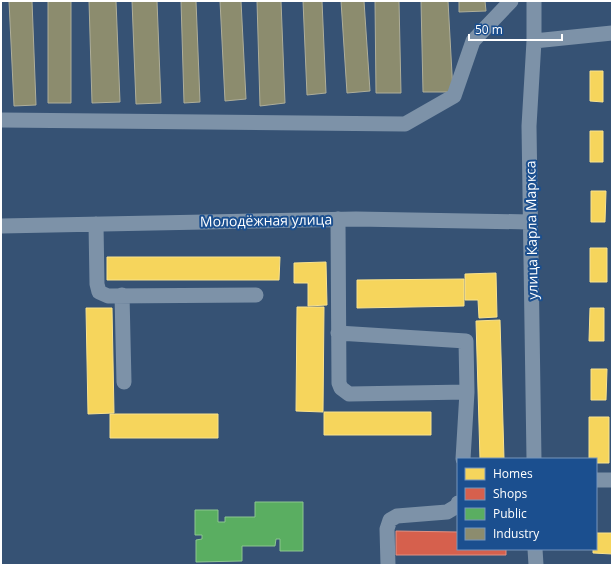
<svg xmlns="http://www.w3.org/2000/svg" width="613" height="566" viewBox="0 0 613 566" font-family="'Open Sans',sans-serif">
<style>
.homes{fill:#f6d55c;stroke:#f9e28d}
.shops{fill:#d6604d;stroke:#e29082}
.public{fill:#5aae61;stroke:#8cc690}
.industry{fill:#8c8c6e;stroke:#aeae9a}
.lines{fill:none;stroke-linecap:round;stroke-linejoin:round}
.minor{stroke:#7d92a8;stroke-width:15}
.labels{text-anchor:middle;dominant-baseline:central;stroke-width:4;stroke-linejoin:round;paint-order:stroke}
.street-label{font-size:14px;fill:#fff;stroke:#1b4f8f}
</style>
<rect width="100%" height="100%" fill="#365274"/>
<path class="homes" d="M590,71H603V102L590,101Z
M590,131H603V162H590Z
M591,191H606L605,222H591Z
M590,248H607V282H590Z
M107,257H280L279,280H107Z
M326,262L327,305L308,306V283H294V263Z
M496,273L497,317L479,318L478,300H465V274Z
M464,279V306L357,308V280Z
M297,307H324L323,412L296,411Z
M86,308H112L114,413L88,414Z
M590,308H604V341H589Z
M500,320L504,459H480L476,321Z
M591,369H607L606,400H591Z
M324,412H431V435H324Z
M110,414H218V438H110Z
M589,417H609V463H596V459H589Z
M596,533H612V554L593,553V549H596Z"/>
<path class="shops" d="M396,531L458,532V549H506V555H396Z"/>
<path class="public" d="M255,502H303V551H280V539H276L275,546H242V561L196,562V540L202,539V535H195V510H218V522H225V517H255Z"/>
<path class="industry" d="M9,1H32L36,105L14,106Z
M48,1H71V103H48Z
M89,1H116L120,102L92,103Z
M132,1H157L161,103L136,104Z
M181,1H196L200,102L184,103Z
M220,1H241L246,99L225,101Z
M257,1H281L285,103L260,106Z
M303,1H322L326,93L307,95Z
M341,1H364L370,91L347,93Z
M375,1H399L401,93H376Z
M421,1H448L453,92H423Z
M459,1H485L486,11L459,12Z"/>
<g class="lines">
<path class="minor" d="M534,41L612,33
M1,120L405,124L454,96L473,41L511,1
M338,219L339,383L341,388L349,394L467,392
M96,224L97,284L99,292L108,296L256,295
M1,226L356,219L530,222
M122,295L124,382
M338,333L466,341L467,392L463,459
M534,459L529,126L534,41V1
M596,480H612
M535,549L536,565
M388,565L387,529L390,520L397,516L447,512L457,506L458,503"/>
</g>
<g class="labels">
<g class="street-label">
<text transform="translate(266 220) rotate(-1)">Молодёжная улица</text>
<text transform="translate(531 230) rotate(-91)">улица Карла Маркса</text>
</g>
</g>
<rect width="613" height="566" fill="none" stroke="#ffffff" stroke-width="4"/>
<rect x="457" y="458" width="140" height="92" fill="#1b4f8f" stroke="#7695bc"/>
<rect x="465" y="468" width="20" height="12" fill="#f6d55c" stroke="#7695bc"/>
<text x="493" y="478" font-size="12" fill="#ffffff">Homes</text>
<rect x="465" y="488" width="20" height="12" fill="#d6604d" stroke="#7695bc"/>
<text x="493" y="498" font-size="12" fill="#ffffff">Shops</text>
<rect x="465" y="508" width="20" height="12" fill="#5aae61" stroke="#7695bc"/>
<text x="493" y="518" font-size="12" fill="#ffffff">Public</text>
<rect x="465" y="528" width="20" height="12" fill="#8c8c6e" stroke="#7695bc"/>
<text x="493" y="538" font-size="12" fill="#ffffff">Industry</text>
<path d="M469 34v6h93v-6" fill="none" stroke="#ffffff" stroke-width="2"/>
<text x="475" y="34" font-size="12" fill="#ffffff" stroke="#1b4f8f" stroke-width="3" paint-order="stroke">50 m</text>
</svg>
